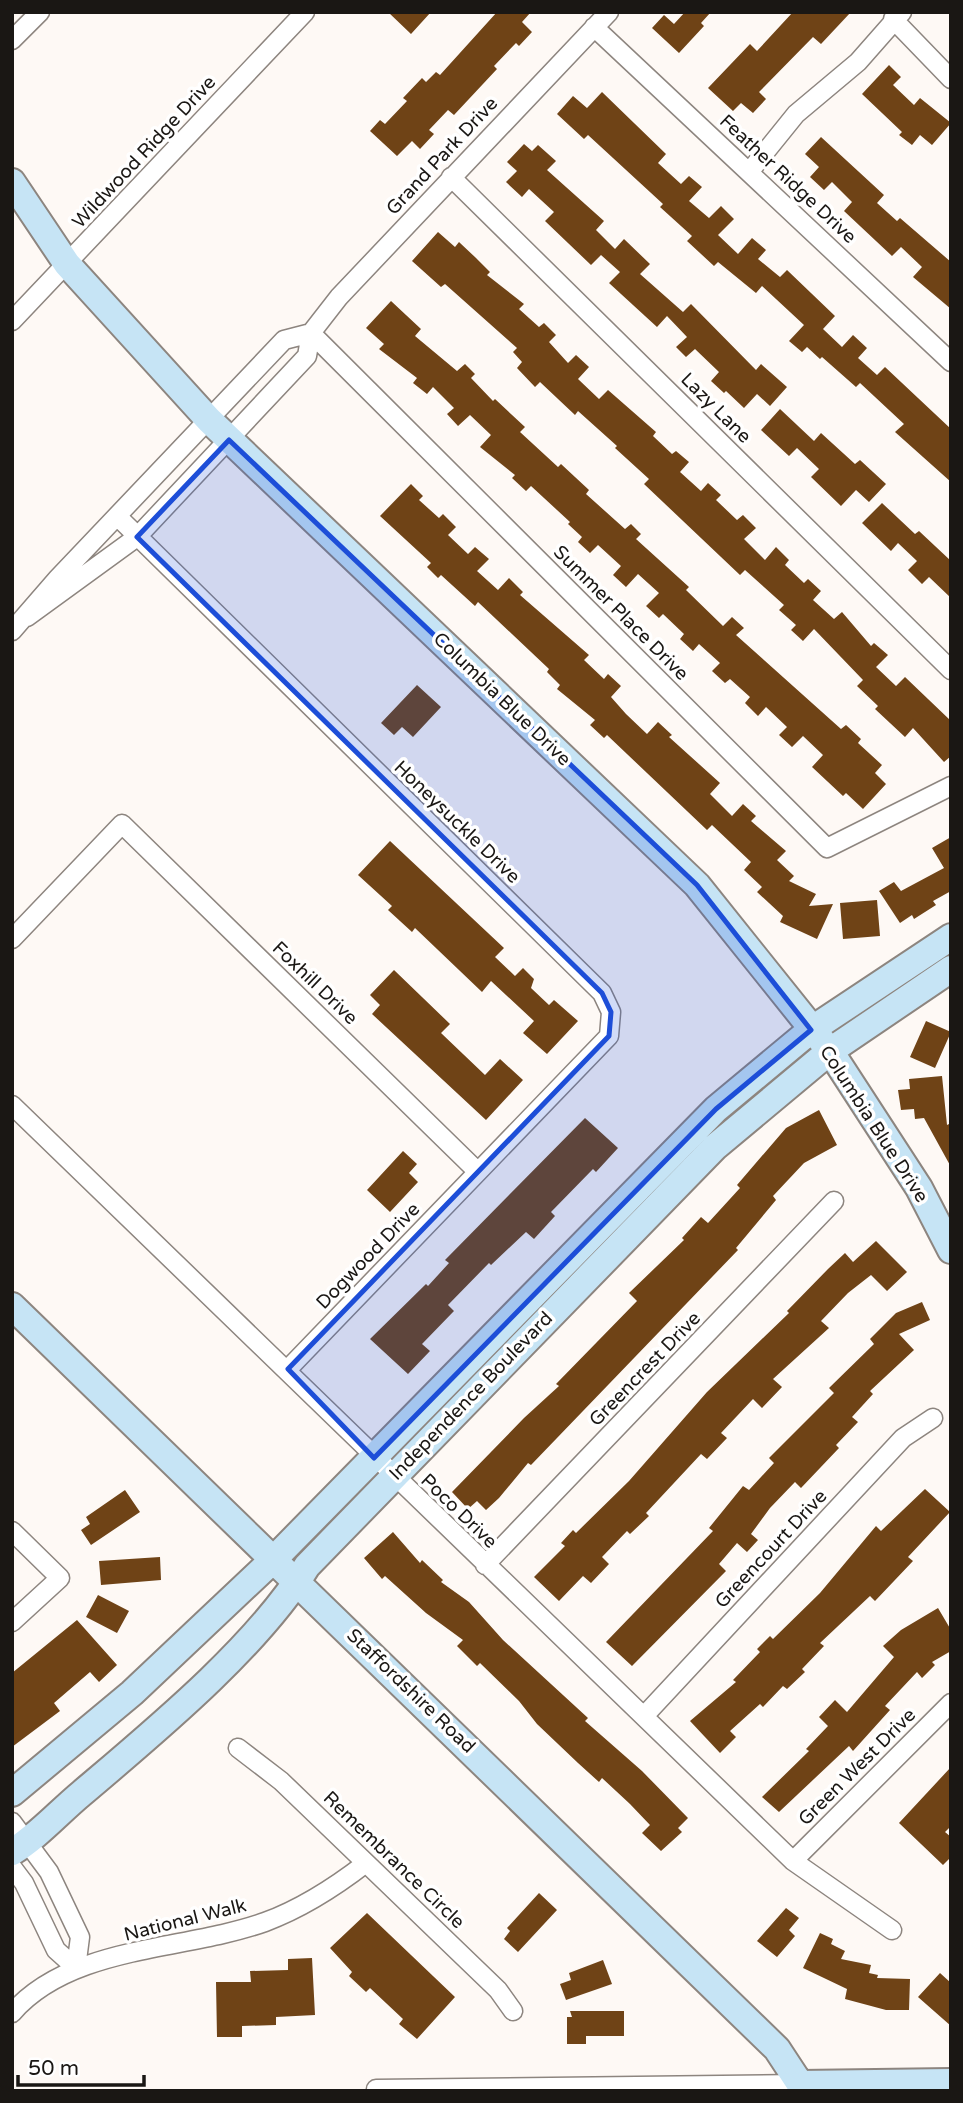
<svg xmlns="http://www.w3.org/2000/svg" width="963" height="2103" viewBox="0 0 963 2103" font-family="'Varela Round',sans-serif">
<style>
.building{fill:#6f4316}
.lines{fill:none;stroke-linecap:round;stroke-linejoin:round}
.street-casing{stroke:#8d857f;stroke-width:21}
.secondary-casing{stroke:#8d857f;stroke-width:30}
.street{stroke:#fff;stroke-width:18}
.secondary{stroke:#c6e4f5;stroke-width:26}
.marked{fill:#1d4ed8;fill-opacity:0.2;stroke:#1d4ed8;stroke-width:5;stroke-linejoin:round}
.labels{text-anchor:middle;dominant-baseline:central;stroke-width:7;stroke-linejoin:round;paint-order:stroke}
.street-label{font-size:19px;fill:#1a1714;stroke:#fff}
</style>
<rect width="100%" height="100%" fill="#fef9f5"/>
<path class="building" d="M388,12H431L411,34Z
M497,12H531L522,22L532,32L519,46L516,43L494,66L497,69L454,115L448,110L429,130L434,134L420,149L412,141L397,156L370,131L380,120L385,124L407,101L403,98L422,78L426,82L436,72L440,75Z
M685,12H711L701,23L704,26L679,53L652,28L664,15L674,24Z
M793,12H851L821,44L813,37L759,92L766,99L753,113L741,103L733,111L708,88L750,44L757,51Z
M889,65L901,77L893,85L914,105L920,98L951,123L932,145L920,135L912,145L899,135L902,132L862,94Z
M602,92L666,154L658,163L681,184L689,176L702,187L689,201L709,218L721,206L734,219L718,235L738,254L752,238L766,250L758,259L780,277L787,270L835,316L823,329L842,347L853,335L867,348L858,358L877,375L885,367L951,429V482L895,432L904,424L860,383L856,387L822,357L820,359L807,347L802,352L789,341L804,325L762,286L756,293L718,262L714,266L687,241L692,236L660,207L663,204L588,135L584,139L557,114L573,96L587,108Z
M821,137L884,195L877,203L897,221L900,218L951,262V309L913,277L922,267L901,247L892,256L844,211L852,202L832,182L824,190L810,177L819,167L805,154Z
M524,144L532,151L538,145L556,161L547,170L604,221L596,230L615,249L624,239L650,264L640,274L683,312L691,304L756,370L761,364L787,387L770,406L757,394L744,408L726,391L724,393L711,381L719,372L695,349L686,357L676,347L687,337L667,316L657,327L609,283L620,272L601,255L591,265L545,221L554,212L529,189L522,197L506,182L517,171L507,162Z
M438,232L455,247L459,242L476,258L490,272L487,275L524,304L519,309L539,327L544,323L556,335L549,342L568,363L576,355L589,367L578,379L599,399L608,390L656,432L653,436L672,454L676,451L689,462L680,472L701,491L708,483L721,495L716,500L737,520L743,515L756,528L744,539L765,560L776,547L789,560L785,565L804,583L808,579L821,591L813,600L834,619L842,612L871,646L874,643L888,655L876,667L896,686L905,677L951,721V756L944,762L913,728L905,737L875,709L878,706L857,686L863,680L814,629L803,641L791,630L796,625L779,610L784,605L745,570L740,575L644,484L649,479L615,448L617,446L578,411L575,415L540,382L535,387L517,368L522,362L513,352L517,348L445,284L441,287L412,261Z
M391,301L421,329L415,336L457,371L465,364L475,374L471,378L493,401L495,399L525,427L520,432L558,467L561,464L589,490L586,494L625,529L631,524L641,534L636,539L689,587L686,590L723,626L732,617L744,628L736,635L841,729L846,725L861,739L858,743L882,765L875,773L886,784L863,809L846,793L843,796L812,767L823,755L803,736L792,747L779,735L787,727L766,707L758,716L745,703L750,697L730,679L725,683L712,671L720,663L699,644L693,651L680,639L684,634L663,614L659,618L646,606L659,593L638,574L626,587L613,575L621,566L598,545L590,553L578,542L582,537L568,524L570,522L531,486L526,491L512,478L515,475L480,447L491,435L470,415L458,426L447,414L454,408L433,387L427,394L413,383L417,378L379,349L384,344L366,328Z
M780,409L814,441L821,433L855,464L860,460L886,484L869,502L856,490L841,506L811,477L819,469L797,448L789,456L761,430Z
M411,484L423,496L419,500L439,518L443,514L456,527L448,535L468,554L475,547L489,559L477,571L498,590L509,578L523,592L520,595L589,655L584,660L604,679L608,674L621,686L611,697L626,714L647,734L658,722L672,735L669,737L720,783L710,794L732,816L743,804L756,816L751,821L786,851L777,860L794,876L789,881L816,894L809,906L833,904L817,939L780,922L783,916L757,892L762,887L744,870L751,862L712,825L707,830L607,735L604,738L590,725L595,720L557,689L560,685L547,672L549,669L478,602L475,606L441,575L438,578L427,567L431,563L380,516Z
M882,503L915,534L919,531L951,561V598L929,577L922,584L908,570L917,561L898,543L891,551L862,523Z
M417,685L441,707L413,737L402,727L394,735L381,723Z
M951,837V891L933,901L936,905L914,919L912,915L900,923L879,891L894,882L901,891L944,868L932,848Z
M390,841L504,948L495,957L515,976L523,968L534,979L531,988L549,1005L554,1000L578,1021L547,1054L523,1033L534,1021L491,981L482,992L415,928L412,932L388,910L392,906L358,875Z
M877,900L880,936L843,939L840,903Z
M394,970L450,1024L441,1033L485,1075L500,1059L523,1080L486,1120L372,1014L380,1005L370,995Z
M926,1021L951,1032L935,1068L910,1057Z
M942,1076L947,1125L951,1123V1167L924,1118L915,1119L914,1109L901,1110L898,1090L910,1089L909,1079Z
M819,1110L837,1145L804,1163L773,1196L776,1200L736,1248L738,1250L531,1465L528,1463L499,1498L486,1510L477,1501L468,1509L452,1492L524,1418L559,1386L556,1384L637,1301L629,1293L684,1240L682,1238L701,1217L708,1223L740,1188L737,1185L786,1128Z
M585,1118L618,1148L596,1172L593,1169L551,1212L555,1216L534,1239L526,1232L491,1265L489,1263L448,1305L454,1311L422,1344L430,1351L408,1374L370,1339L426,1284L428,1286L449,1263L445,1260Z
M403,1151L417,1164L409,1173L418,1182L390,1212L367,1190Z
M876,1241L907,1272L887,1291L871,1275L848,1293L821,1321L829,1328L773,1379L782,1387L762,1408L753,1399L721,1433L727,1438L707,1459L701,1454L646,1513L649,1516L630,1534L627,1531L602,1557L609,1564L591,1583L583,1576L559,1601L534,1577L565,1546L561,1543L573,1530L576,1533L629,1481L707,1392L789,1313L787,1311L828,1269L845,1253L853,1262Z
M922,1302L930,1320L899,1334L914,1350L870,1391L873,1394L852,1417L858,1422L836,1445L839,1448L801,1488L795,1482L770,1508L751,1534L758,1540L747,1552L737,1543L719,1564L726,1571L632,1666L606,1642L713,1531L709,1528L743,1486L749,1490L774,1463L769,1458L834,1393L829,1388L874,1344L870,1339L896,1313Z
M925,1489L950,1512L908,1557L913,1561L875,1601L870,1596L820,1643L824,1646L802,1669L805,1672L787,1689L783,1686L763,1707L760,1704L730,1731L736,1737L720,1753L690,1721L736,1682L733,1680L760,1652L757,1649L770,1636L773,1639L820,1593L876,1526L881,1531Z
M125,1490L140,1512L91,1545L81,1530L90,1524L86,1517Z
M393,1532L420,1563L422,1560L443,1580L441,1582L469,1602L503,1640L588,1718L585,1721L642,1771L688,1818L678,1828L682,1832L661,1851L642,1833L650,1825L630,1804L602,1778L599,1782L578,1763L537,1724L519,1701L480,1663L477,1666L457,1646L463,1640L426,1613L385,1576L382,1579L364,1558Z
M160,1557L161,1580L101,1585L99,1561Z
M98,1595L129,1611L117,1633L86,1617Z
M938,1608L951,1630V1651L932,1662L935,1665L922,1678L917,1672L885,1706L890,1710L853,1751L849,1746L779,1812L762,1797L809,1751L806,1749L828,1726L819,1717L835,1700L847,1712L894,1657L883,1646L901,1630Z
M77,1620L117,1665L99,1682L90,1672L54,1703L60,1711L12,1747V1673Z
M951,1767V1826L945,1832L951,1837V1857L943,1865L899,1823Z
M539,1893L557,1910L518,1952L504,1939L510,1931L507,1928Z
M786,1908L799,1918L789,1930L795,1936L777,1957L757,1941Z
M367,1913L455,1997L417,2039L399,2024L403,2019L370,1988L366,1992L349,1976L352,1972L330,1948Z
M820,1933L833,1939L831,1944L845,1951L841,1959L871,1965L869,1973L878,1975L877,1978L910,1979L909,2010H886L845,1999L847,1989L803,1968Z
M312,1958L315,2015L276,2017V2025L242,2026V2037H217L216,1982H251L250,1971L288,1970V1959Z
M603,1960L612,1984L566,2000L560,1984L571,1980L569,1973Z
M940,1973L951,1983V2026L918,1997Z
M570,2011H624V2036H586V2044H567V2017H572Z"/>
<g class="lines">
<defs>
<path id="street" d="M893,19L951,79
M594,27L951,362
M12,40L40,12
M750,171L796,114L858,62L902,12
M451,177L951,670
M12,321L305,12
M311,333L827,848L951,786
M117,516L602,993L611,1012L609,1036L288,1369
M27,617L137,537L307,356L311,333L339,297L609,12
M12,631L58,578L284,340L311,333
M12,939L122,824L478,1172
M12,1105L793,1861L892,1930
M12,1531L60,1578L12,1622
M485,1565L834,1201
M645,1715L903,1438L933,1418
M238,1748L281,1781L498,1990L513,2011
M12,1822L49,1872L80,1937L76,1968L56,1950L24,1883L12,1867
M793,1861L951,1703
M12,2013C71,1945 184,1951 265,1922C303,1908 335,1887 366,1863
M376,2089L800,2084"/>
<path id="secondary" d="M12,182L67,264L209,420L697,885L830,1051L919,1188L951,1250
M12,1306L777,2049L800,2084L951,2082
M12,1793L132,1693L274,1559L716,1109L811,1030L951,937
M12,1852C37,1837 59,1812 82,1793C155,1731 257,1647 307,1566L715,1147L830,1051L951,969"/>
</defs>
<use href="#street" class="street-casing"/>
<use href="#secondary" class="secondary-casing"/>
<use href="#street" class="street"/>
<use href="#secondary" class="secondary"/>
</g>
<path class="marked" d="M229,440L697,885L811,1030L716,1109L374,1458L288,1369L609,1036L611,1012L602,993L137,537Z"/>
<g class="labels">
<g class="street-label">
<text transform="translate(144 152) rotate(-47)">Wildwood Ridge Drive</text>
<text transform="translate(442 156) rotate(-47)">Grand Park Drive</text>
<text transform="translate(788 179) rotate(43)">Feather Ridge Drive</text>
<text transform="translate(716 408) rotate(45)">Lazy Lane</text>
<text transform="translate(621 613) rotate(45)">Summer Place Drive</text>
<text transform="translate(502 699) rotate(44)">Columbia Blue Drive</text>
<text transform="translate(457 822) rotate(44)">Honeysuckle Drive</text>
<text transform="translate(315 983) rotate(44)">Foxhill Drive</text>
<text transform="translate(874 1124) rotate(57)">Columbia Blue Drive</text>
<text transform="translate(368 1256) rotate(-46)">Dogwood Drive</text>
<text transform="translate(645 1369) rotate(-46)">Greencrest Drive</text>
<text transform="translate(471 1396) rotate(-46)">Independence Boulevard</text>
<text transform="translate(459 1511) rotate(44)">Poco Drive</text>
<text transform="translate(771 1549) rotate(-47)">Greencourt Drive</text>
<text transform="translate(411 1691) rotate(44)">Staffordshire Road</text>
<text transform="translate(857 1767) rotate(-45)">Green West Drive</text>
<text transform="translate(394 1860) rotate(44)">Remembrance Circle</text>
<text transform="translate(185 1920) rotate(-14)">National Walk</text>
</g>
</g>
<rect width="963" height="2103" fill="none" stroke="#1a1714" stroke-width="28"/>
<path d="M18 2075v10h126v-10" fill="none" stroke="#1a1714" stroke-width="3.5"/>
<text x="28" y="2075" font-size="21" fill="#1a1714" stroke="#ffffff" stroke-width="5" paint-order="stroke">50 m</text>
</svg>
